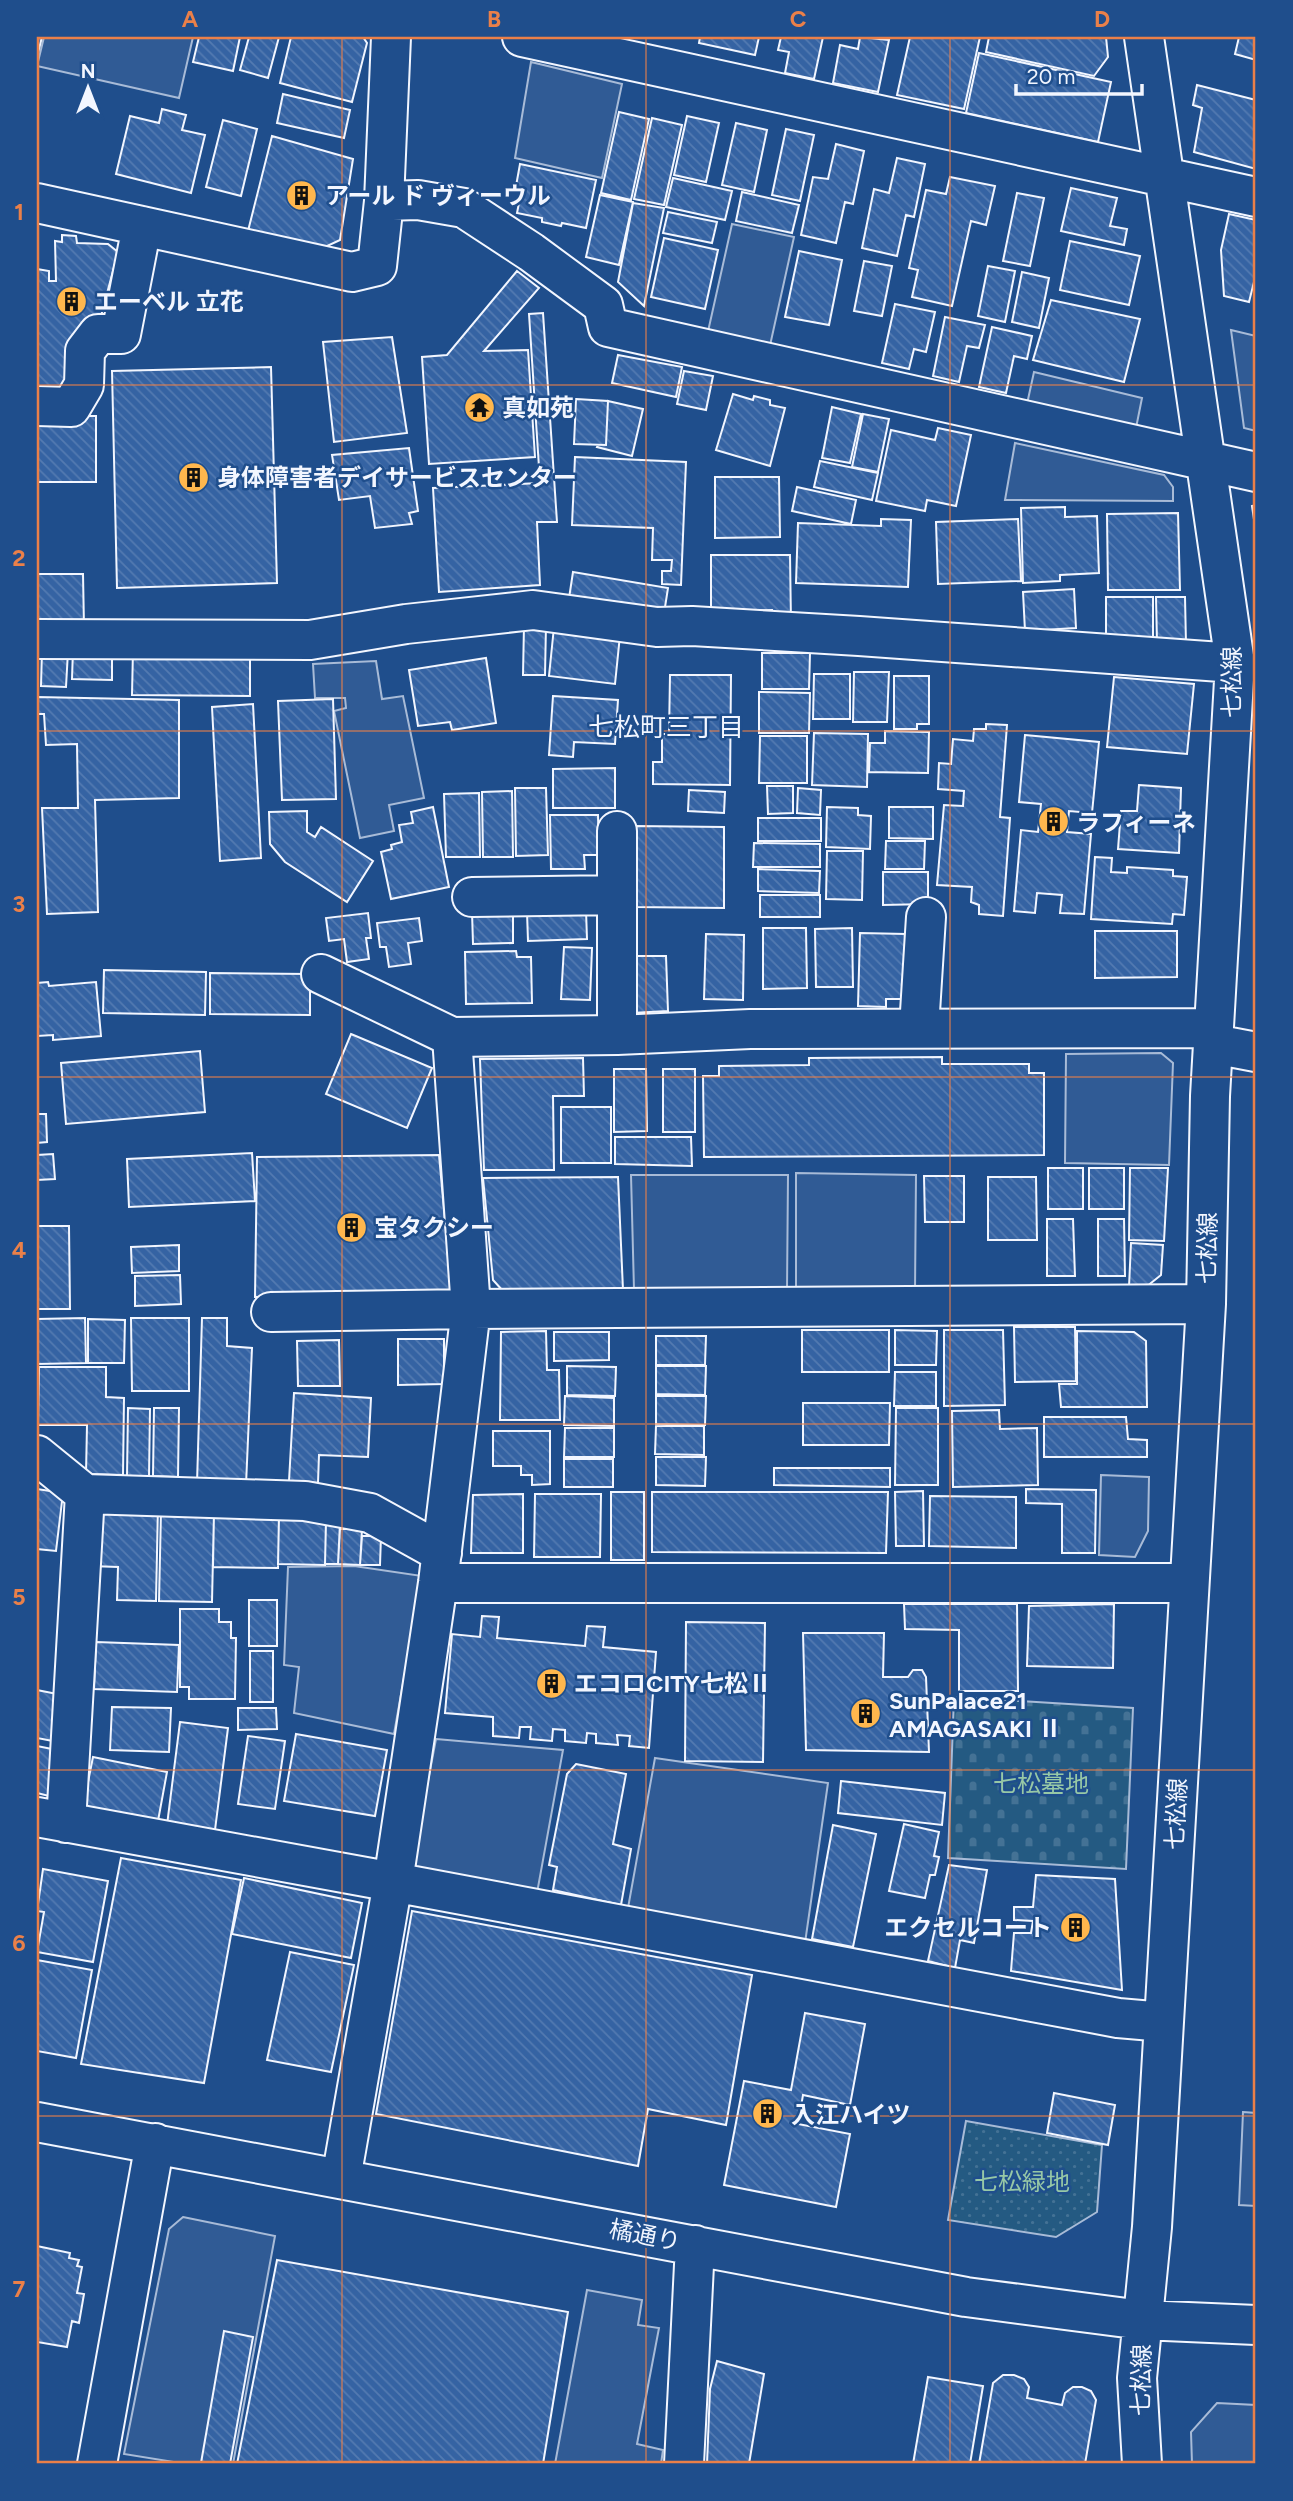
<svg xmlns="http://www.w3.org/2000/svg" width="1293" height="2501" viewBox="0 0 1293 2501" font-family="Figtree,'Noto Sans JP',sans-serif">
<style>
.cemetery{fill:url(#cemetery-stones);stroke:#a8bbd7;stroke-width:2}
.garden{fill:url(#garden-dots);stroke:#a8bbd7;stroke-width:2}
.parking{fill:#305b95;stroke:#a8bbd7;stroke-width:2}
.building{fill:url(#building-back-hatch);stroke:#f2f6ff;stroke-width:2}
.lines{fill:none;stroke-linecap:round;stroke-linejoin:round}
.minor-casing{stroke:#f2f6ff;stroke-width:42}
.minor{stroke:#1f4e8c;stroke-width:38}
.grid{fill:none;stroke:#ea8049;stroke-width:2;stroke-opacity:0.55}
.labels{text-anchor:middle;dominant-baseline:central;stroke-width:5;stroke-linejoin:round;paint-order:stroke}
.poi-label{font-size:24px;font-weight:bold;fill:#f2f6ff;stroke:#1f4e8c;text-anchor:start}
.street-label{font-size:24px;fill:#f2f6ff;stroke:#1f4e8c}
.park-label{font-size:24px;fill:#97c8a6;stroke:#1f4e8c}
.neighbourhood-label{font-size:26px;fill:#f2f6ff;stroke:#1f4e8c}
.neatline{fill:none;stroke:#ea8049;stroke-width:2.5}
.grid-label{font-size:23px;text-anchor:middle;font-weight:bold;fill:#ea8049}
</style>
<defs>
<pattern id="cemetery-stones" width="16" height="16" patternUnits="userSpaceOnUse" patternTransform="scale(1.75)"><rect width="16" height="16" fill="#245a82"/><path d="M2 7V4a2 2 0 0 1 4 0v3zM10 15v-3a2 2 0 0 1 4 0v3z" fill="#447295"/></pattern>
<pattern id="garden-dots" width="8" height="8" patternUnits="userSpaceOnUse" patternTransform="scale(1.75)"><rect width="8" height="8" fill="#245a82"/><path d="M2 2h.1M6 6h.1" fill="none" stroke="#447295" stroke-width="1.8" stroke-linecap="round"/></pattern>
<pattern id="building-back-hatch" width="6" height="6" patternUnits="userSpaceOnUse" patternTransform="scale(1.75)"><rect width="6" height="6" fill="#3563a3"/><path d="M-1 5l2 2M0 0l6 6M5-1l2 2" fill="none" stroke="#537ab1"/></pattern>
</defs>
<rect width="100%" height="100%" fill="#1f4e8c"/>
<path class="cemetery" d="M954,1697L1133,1708L1126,1869L948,1858Z"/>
<path class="garden" d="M966,2121L1102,2145L1097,2212L1056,2237L948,2220Z"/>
<path class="parking" d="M44,37H193L179,98L37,66Z
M531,62L622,84L602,178L515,158Z
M732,224L794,237L769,350L707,336Z
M1231,330L1256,336V431L1244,428Z
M1034,372L1142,398L1136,428L1027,404Z
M1015,443L1164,475L1173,487V501L1005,500Z
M376,661L382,699L403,696L424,798L389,805L394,831L360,838L334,711L346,708L345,698H315L313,664Z
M1161,1053L1173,1063L1169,1165L1065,1163L1066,1054Z
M796,1173L916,1175L915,1292L796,1291Z
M631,1175H788L787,1291L634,1290Z
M1101,1475L1149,1477L1148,1531L1135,1557L1099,1555Z
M354,1566L422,1576L394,1734L294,1713L299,1667L284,1665L288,1567Z
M436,1739L563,1750L537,1893L418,1870L413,1860Z
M655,1758L828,1783L805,1943L628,1908Z
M1243,2112L1256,2113V2206L1239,2205Z
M183,2217L275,2236L233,2464H186L124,2454L169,2229Z
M587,2290L642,2300L638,2325L659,2328L637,2444L663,2450L661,2464H555Z
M1217,2403L1256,2405V2464H1192L1191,2432Z"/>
<path class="building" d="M37,37H42L37,57Z
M199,37H240L233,71L193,62Z
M249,37H279L268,78L240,70Z
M291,37H363L367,43L352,102L280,83Z
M700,37H759L755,55L699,43Z
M781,37H823L814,79L785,73L789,52L778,50Z
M860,37L889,40L878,92L833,83L840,45L858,49Z
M910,37H980L964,109L897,95Z
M989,37H1106L1108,57L1094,76L986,52Z
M1239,37H1256V60L1235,54Z
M979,53L1111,82L1098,142L966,113Z
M1197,85L1256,100V169L1194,152L1202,108L1193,105Z
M283,94L350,110L344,138L277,123Z
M162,109L186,115L182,130L205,135L191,193L116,174L130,116L159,123Z
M619,112L649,119L631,200L601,193Z
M687,116L719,123L706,182L674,175Z
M652,118L682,125L664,205L634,199Z
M223,120L257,129L241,196L206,187Z
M736,123L767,130L754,192L722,185Z
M786,129L814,135L800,201L772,195Z
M272,136L353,159L340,240L323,248L248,231Z
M836,144L864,151L853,204L845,202L836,243L801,235L813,177L828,179Z
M897,158L925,164L914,217L906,215L897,256L862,248L874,189L889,193Z
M520,164L596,180L586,228L562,223L561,226L542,222V218L517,213L522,188L516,186Z
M950,177L995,186L986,225L971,221L952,306L912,297L918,270L909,268L926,190L946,194Z
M673,178L732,191L725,220L666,207Z
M1071,188L1117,198L1110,226L1127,229L1124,245L1061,231Z
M742,192L799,205L792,233L736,221Z
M1017,193L1044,198L1030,266L1003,261Z
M600,195L633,202L619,265L586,257Z
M633,203L664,208L644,306L618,282Z
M668,212L717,222L712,243L663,233Z
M1229,214L1256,220V274L1249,302L1224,296L1221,250Z
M62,235L76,236L77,243L108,244L118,252L100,320L72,385L37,395V269L49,271V281H56L55,241L62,242Z
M664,238L718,250L705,309L651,297Z
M1070,241L1140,256L1129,305L1060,290Z
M799,251L842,260L829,325L785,317Z
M864,261L892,266L882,316L854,311Z
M988,266L1015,271L1005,322L978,316Z
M517,271L539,288L484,351L528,350L535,457L429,464L422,357L447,355Z
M1022,272L1049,278L1039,328L1012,322Z
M1051,300L1140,319L1124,382L1033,360Z
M895,304L935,312L926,352L914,349L909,369L882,363Z
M543,313L557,522H537L540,585L439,592L433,488L540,483L529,314Z
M945,317L985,325L979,348L967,346L959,382L933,376Z
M992,327L1032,336L1027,359L1014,356L1006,393L979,387Z
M392,337L407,433L334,442L323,342Z
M618,355L682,367L676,397L612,383Z
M271,367L277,583L117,588L112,371Z
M684,371L713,376L706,410L677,404Z
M733,394L753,400L754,396L770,400V405L785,408L770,466L716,450Z
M576,399L608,401L606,445L574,444Z
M608,401L643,409L632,456L597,447L598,445H606Z
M832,407L861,414L850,463L822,458Z
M863,414L889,419L878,472L852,467Z
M37,416H96V482H37Z
M938,428L971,435L956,506L927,500L925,511L876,501L891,430L935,440Z
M409,448L418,511L409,513L412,524L375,528L370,496L339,500L332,455Z
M575,457L686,462L681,585L662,584V571H671L672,560H652L653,528L572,525Z
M820,461L878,473L872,500L814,487Z
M715,477H779L780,537L715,538Z
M797,487L856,500L851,524L792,511Z
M1256,505V533L1252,506Z
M1065,507V517L1097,516L1099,573L1060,575V581L1023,583L1021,508Z
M1178,513L1180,590H1108L1107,514Z
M881,519L911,520L908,587L796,583L798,523L881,526Z
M1018,519L1021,581L938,584L936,522Z
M711,555H790L791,623H772V610L711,611Z
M573,572L668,588L663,620L568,605Z
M37,574H83L84,627H37Z
M1074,589L1076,628L1025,631L1023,592Z
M1106,597H1153V640H1106Z
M1156,597H1185L1186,644L1157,643Z
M524,625H546L545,675H523Z
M554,627L620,635L615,684L549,676Z
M73,649L112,651V680L72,679Z
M133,649H250V696L132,695Z
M42,650L68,651L66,687L41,686Z
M762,653H810L809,689H762Z
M486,658L496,723L452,730L450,722L418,726L409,670Z
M854,672H889L887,722H853Z
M814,674H850V719H813Z
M670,675H731L730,785L653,784V762H662V734H669Z
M894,676H929V724H917V729H894Z
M1114,677L1194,684L1187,754L1107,747Z
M759,692L810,693L809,733H759Z
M553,696L618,700L615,744L574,742L573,757L549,755Z
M37,697L179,700V798L95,800L98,912L47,914L42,808H78L77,744L46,745L44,714H37Z
M333,699L336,799L282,800L278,701Z
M253,704L261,858L220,861L212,707Z
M986,724L1007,725L1000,817L1010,818L1003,916L979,914V905L971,902L972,887L937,885L944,805L963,806L964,791L938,789L939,763L951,764L953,739L973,741L974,729H986Z
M885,731L929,732L928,773L869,772L870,743H885Z
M814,733L868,734L867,787L812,785Z
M1025,735L1099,742L1092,813L1069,811L1067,832L1091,834L1084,914L1060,913L1062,895L1037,893L1035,913L1014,911L1021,830L1038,832L1041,804L1019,802Z
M760,736H807V783H759Z
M615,768V808H553V769Z
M1139,785L1181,788L1179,853L1118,849L1121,811H1137Z
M767,786H793V813L768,814Z
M515,788H546L548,855L516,856Z
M798,788L821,790L820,815L797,813Z
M689,790L725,792L724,813L688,811Z
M512,791L513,857H483L482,792Z
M479,793L480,857H446L444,794Z
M433,807L449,887L391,899L381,852L392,849L391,845L402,842L399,825L413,823L411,812Z
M827,807L858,808V815L871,816L870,849L826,847Z
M889,807H933V839L889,838Z
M307,811V832L315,837L321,827L373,861L347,902L285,862L270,844L269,812Z
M550,815H598L599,855H584L585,869H551Z
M758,818H821V841H758Z
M635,826L724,827V908L634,907Z
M886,841H925L924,869H885Z
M754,843L820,844V867H753Z
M827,851H863L862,900L826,899Z
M1095,857L1112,858L1111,872L1127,873V867L1173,870V876L1187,877L1184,915L1173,914L1172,924L1091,919Z
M758,869L820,871L819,893L758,891Z
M883,872H928V904L883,905Z
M760,895H820V917H760Z
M586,910L587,939L528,941L527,912Z
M472,912H513V943L473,944Z
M368,913L371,938H366L369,959L347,962L344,939L329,941L326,918Z
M419,918L422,941L408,943L411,964L389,967L386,947H380L377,923Z
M763,928H806L807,988L763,989Z
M852,928L853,987H816L815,929Z
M1095,931H1177V977L1095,978Z
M860,933L906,934L905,999H886V1007L858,1006Z
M706,934L744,935L743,1000L704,999Z
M564,947L592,948L590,1000L561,999Z
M516,951L517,957H531L532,1003L466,1004L465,952Z
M630,956H666L668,1011L631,1013Z
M104,970L206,972L205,1015L103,1013Z
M210,973L310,974V1015L210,1014Z
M48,982L49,986L96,982L101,1036L53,1040V1035L37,1036V983Z
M351,1034L432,1068L407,1128L326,1094Z
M200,1051L205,1112L66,1124L61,1063Z
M942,1057V1064H1029V1073H1044V1155L704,1157L703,1076H719V1066L809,1065V1058Z
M583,1058L584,1096H553L554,1170H484L480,1059Z
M614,1069H646L647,1131L614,1132Z
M663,1069H695V1132H663Z
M561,1107H611V1163H561Z
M37,1114H46L47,1142L37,1143Z
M615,1137H691L692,1166L615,1164Z
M252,1153L255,1201L129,1207L127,1159Z
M53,1154L55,1179L37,1180V1155Z
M439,1155L452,1297H255L257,1157Z
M1048,1168H1083V1209H1048Z
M1089,1168H1124V1209H1089Z
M1130,1168H1168L1164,1241L1129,1240Z
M924,1176H964V1222H925Z
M618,1177L623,1290L503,1291L493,1280L483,1178Z
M988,1177H1036L1037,1240H988Z
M1047,1219H1073L1075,1276H1047Z
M1098,1219H1124L1125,1276H1098Z
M37,1226H69L70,1309H37Z
M1131,1243L1163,1245L1161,1275L1146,1287H1129Z
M179,1245V1271L132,1273L131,1247Z
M180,1275L181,1304L135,1306V1276Z
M85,1318L86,1363L37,1364V1319Z
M131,1318H189V1391H132Z
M202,1318H227V1346L252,1348L246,1485L197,1483Z
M88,1319L125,1320L124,1363H88Z
M1014,1327H1075L1076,1381L1015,1382Z
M802,1330H889V1372H802Z
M895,1330L937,1331L936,1365H895Z
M944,1330H1003L1005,1405L944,1406Z
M546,1331L547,1370H559L560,1420H500L501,1332Z
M1077,1331L1134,1332L1146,1341L1147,1407H1061L1059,1384H1077Z
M554,1332H609V1360L554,1361Z
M656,1336H706L705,1365H656Z
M398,1339H444V1384L398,1385Z
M339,1340L340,1386H298L297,1341Z
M567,1366L616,1367L615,1396L567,1395Z
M656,1366H706L705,1395L656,1394Z
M39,1367H106V1397L124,1398L123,1475L86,1474L87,1425H38Z
M895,1372H936V1406H894Z
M294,1393L371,1398L368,1457L319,1455L318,1483L289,1481Z
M565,1396L614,1398V1426L564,1425Z
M656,1396H706L705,1425L656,1424Z
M803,1403H890L889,1445H803Z
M128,1408L150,1409L149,1477L127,1476Z
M154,1408H179L178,1477L153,1476Z
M896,1408H938V1485H895Z
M999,1410L1000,1429L1037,1428L1038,1485L953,1487L952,1411Z
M1044,1417H1126L1128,1439L1147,1440V1457H1044Z
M656,1426H704V1455L655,1454Z
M565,1428H614V1457H564Z
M493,1431H550V1484L532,1485V1475H521V1466H493Z
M656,1457H706L705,1486L656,1485Z
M564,1459H613V1487H564Z
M774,1468H890V1487L774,1485Z
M37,1489L63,1493L56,1551L37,1549Z
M1026,1489L1096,1490L1095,1553H1062V1504L1026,1503Z
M923,1491L924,1546H896L895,1492Z
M611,1492H644V1560H611Z
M652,1492H888L886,1553L652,1552Z
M523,1494V1553H471L473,1495Z
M535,1494H601L600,1557H534Z
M930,1496L1016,1497V1548L929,1546Z
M92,1503L158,1505L156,1601L117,1600L118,1567L91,1566Z
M161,1511L214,1512L212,1602L159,1601Z
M214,1512L279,1513L278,1568L213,1567Z
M279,1518L326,1519L325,1565L278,1564Z
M326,1522L340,1523L338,1564H325Z
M340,1529H362L360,1565L338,1564Z
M362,1536H381L380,1565H360Z
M249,1600H277V1646H249Z
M904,1604H1017L1018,1691H959V1630L905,1629Z
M1114,1604L1113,1668L1027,1666L1029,1606Z
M180,1609H219V1622H231V1638H236L235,1699H189V1687H180Z
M482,1616L499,1617L497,1638L585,1646L587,1626L605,1627L603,1647L656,1652L649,1748L629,1746L630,1736L617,1735L618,1745L596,1743V1734L587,1733L586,1743L565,1741V1730L553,1729L552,1741L530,1739L531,1727H520L519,1738L493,1736V1717L445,1713L452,1634L480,1637Z
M686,1622L765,1623L763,1762L685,1761Z
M803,1633H884L883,1677H908L913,1670H922L926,1677L929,1752L806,1750Z
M96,1642L179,1645L177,1692L94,1689Z
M250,1651H273V1702H250Z
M37,1690L67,1696L58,1742L37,1738Z
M112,1707L171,1708L169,1752L110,1750Z
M238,1708H276L277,1729L238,1730Z
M180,1722L228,1728L215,1830L167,1825Z
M296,1734L387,1750L375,1816L284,1801Z
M248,1736L285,1741L275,1809L238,1804Z
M37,1746L62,1751L53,1797L37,1793Z
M93,1757L167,1772L158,1821L83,1807Z
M576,1764L626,1774L613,1844L631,1849L621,1905L553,1890L557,1867L549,1865L567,1774Z
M841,1781L945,1793L942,1825L838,1813Z
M904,1824L939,1832L934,1856L939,1857L935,1875H930L925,1898L889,1891Z
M833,1825L876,1834L853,1947L812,1939Z
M121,1858L241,1880L204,2083L81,2064Z
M949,1865L987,1870L974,1943L960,1940L955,1968L928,1961Z
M43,1869L108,1881L93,1962L37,1952L44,1912L37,1911Z
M1036,1875L1115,1879L1122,1990L1011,1971L1014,1933H1031L1033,1921L1014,1920V1907H1033Z
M244,1878L362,1903L351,1958L232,1934Z
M412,1911L752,1975L726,2125L648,2109L638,2166L376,2114Z
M290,1952L354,1965L331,2072L267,2060Z
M37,1960L92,1970L76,2058L37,2051Z
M805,2013L865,2024L850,2105L803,2095L798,2124L850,2134L836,2207L724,2185L744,2081L791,2090Z
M1054,2093L1115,2105L1108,2145L1047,2133Z
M37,2246L70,2253L69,2258L79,2260L77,2266L82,2267L77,2293L84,2294L79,2323L72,2321L67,2347L37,2342Z
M277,2260L568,2312L543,2464H237Z
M224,2331L253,2337L230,2464H207L201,2463Z
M717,2361L764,2374L749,2464H707L710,2389Z
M1003,2375H1014L1024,2379L1029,2387L1027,2398L1062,2405L1065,2393L1073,2387H1082L1091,2391L1096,2400L1085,2464H979L993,2383Z
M928,2377L983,2386L970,2464H913Z"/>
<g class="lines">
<defs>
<path id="minor" d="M522,37L1256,197
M384,201L391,37
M37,203L352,272L377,266L384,201L418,200L464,208L531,252L603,305L608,327L1256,472
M37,406L71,407L84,385L85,351L98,334H121L142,226
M37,639L310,640L406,624L533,610L657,627L692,626L859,636L1235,663
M617,831V1035
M472,897L617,895
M321,974L452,1037L617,1035L750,1029L1214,1028
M919,1028L926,917
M1214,1044L1256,1052
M271,1312L471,1309L1206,1304
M37,1455L85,1494L305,1501L370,1513L442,1553
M438,1583H1188
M37,1817L393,1882L1118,2018L1164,2022
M66,1823L85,1494
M37,2122L966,2297L1142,2320L1256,2325
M341,2179L393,1882L438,1583L471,1309L452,1037
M97,2464L155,2143
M684,2464L695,2245
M1142,2464L1137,2378L1152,2227L1206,1304L1210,1096L1235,663L1144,37"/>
</defs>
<use href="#minor" class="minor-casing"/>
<use href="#minor" class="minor"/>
</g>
<path class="grid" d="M342,37V2464M646,37V2464M950,37V2464M37,385H1256M37,731H1256M37,1077H1256M37,1424H1256M37,1770H1256M37,2116H1256"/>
<defs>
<symbol id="building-disc" viewBox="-11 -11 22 22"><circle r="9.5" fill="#ffb74d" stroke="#1f4e8c"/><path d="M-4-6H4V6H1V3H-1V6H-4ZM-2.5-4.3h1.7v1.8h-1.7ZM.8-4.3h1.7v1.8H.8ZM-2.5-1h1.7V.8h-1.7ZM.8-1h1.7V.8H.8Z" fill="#111"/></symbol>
<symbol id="temple-disc" viewBox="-11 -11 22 22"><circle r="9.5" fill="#ffb74d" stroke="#1f4e8c"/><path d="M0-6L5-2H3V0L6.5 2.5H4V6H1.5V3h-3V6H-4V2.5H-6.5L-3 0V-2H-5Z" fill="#111"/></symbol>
</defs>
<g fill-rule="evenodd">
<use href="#building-disc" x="284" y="178" width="35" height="35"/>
<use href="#building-disc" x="54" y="284" width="35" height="35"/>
<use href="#temple-disc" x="462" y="390" width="35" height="35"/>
<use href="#building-disc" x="176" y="460" width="35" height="35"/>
<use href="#building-disc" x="1036" y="804" width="35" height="35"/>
<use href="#building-disc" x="334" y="1210" width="35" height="35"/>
<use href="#building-disc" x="534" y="1666" width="35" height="35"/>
<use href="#building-disc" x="848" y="1696" width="35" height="35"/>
<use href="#building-disc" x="1058" y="1910" width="35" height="35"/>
<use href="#building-disc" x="750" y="2096" width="35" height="35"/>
</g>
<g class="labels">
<g class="poi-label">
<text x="325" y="195">アール ド ヴィーウル</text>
<text x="94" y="301">エーベル 立花</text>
<text x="502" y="407">真如苑</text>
<text x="217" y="477">身体障害者デイサービスセンター</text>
<text x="1076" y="822">ラフィーネ</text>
<text x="374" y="1227">宝タクシー</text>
<text x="574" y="1683">エコロCITY七松Ⅱ</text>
<text x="889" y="1700">SunPalace21<tspan x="889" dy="28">AMAGASAKI Ⅱ</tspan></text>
<text x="1052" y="1927" text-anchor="end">エクセルコート</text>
<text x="791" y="2114">入江ハイツ</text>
</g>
<g class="street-label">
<text transform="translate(1231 682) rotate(-90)">七松線</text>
<text transform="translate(1207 1248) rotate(-89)">七松線</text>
<text transform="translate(1176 1814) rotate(-87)">七松線</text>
<text transform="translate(645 2235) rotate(11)">橘通り</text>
<text transform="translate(1141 2380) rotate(-89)">七松線</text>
</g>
<g class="park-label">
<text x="1041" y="1783">七松墓地</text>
<text x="1022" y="2181">七松緑地</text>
</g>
<g class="neighbourhood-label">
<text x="666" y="727">七松町三丁目</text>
</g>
</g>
<rect width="1293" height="2501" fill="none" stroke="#1f4e8c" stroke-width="77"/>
<g transform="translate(88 88)" stroke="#1f4e8c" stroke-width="5" paint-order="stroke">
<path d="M0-5L12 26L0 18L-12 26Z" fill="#f2f6ff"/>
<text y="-10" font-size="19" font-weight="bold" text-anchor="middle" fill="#f2f6ff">N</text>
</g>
<path d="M1016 84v10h126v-10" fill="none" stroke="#f2f6ff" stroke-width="3.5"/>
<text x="1027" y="84" font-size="21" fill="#f2f6ff" stroke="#1f4e8c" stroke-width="5" paint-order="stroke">20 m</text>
<rect x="38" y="38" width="1216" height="2424" class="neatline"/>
<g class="grid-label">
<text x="190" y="27">A</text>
<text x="494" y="27">B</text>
<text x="798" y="27">C</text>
<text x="1102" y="27">D</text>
<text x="19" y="220">1</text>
<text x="19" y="566">2</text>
<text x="19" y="912">3</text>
<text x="19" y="1258">4</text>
<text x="19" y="1605">5</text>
<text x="19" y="1951">6</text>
<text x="19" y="2297">7</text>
</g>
</svg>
